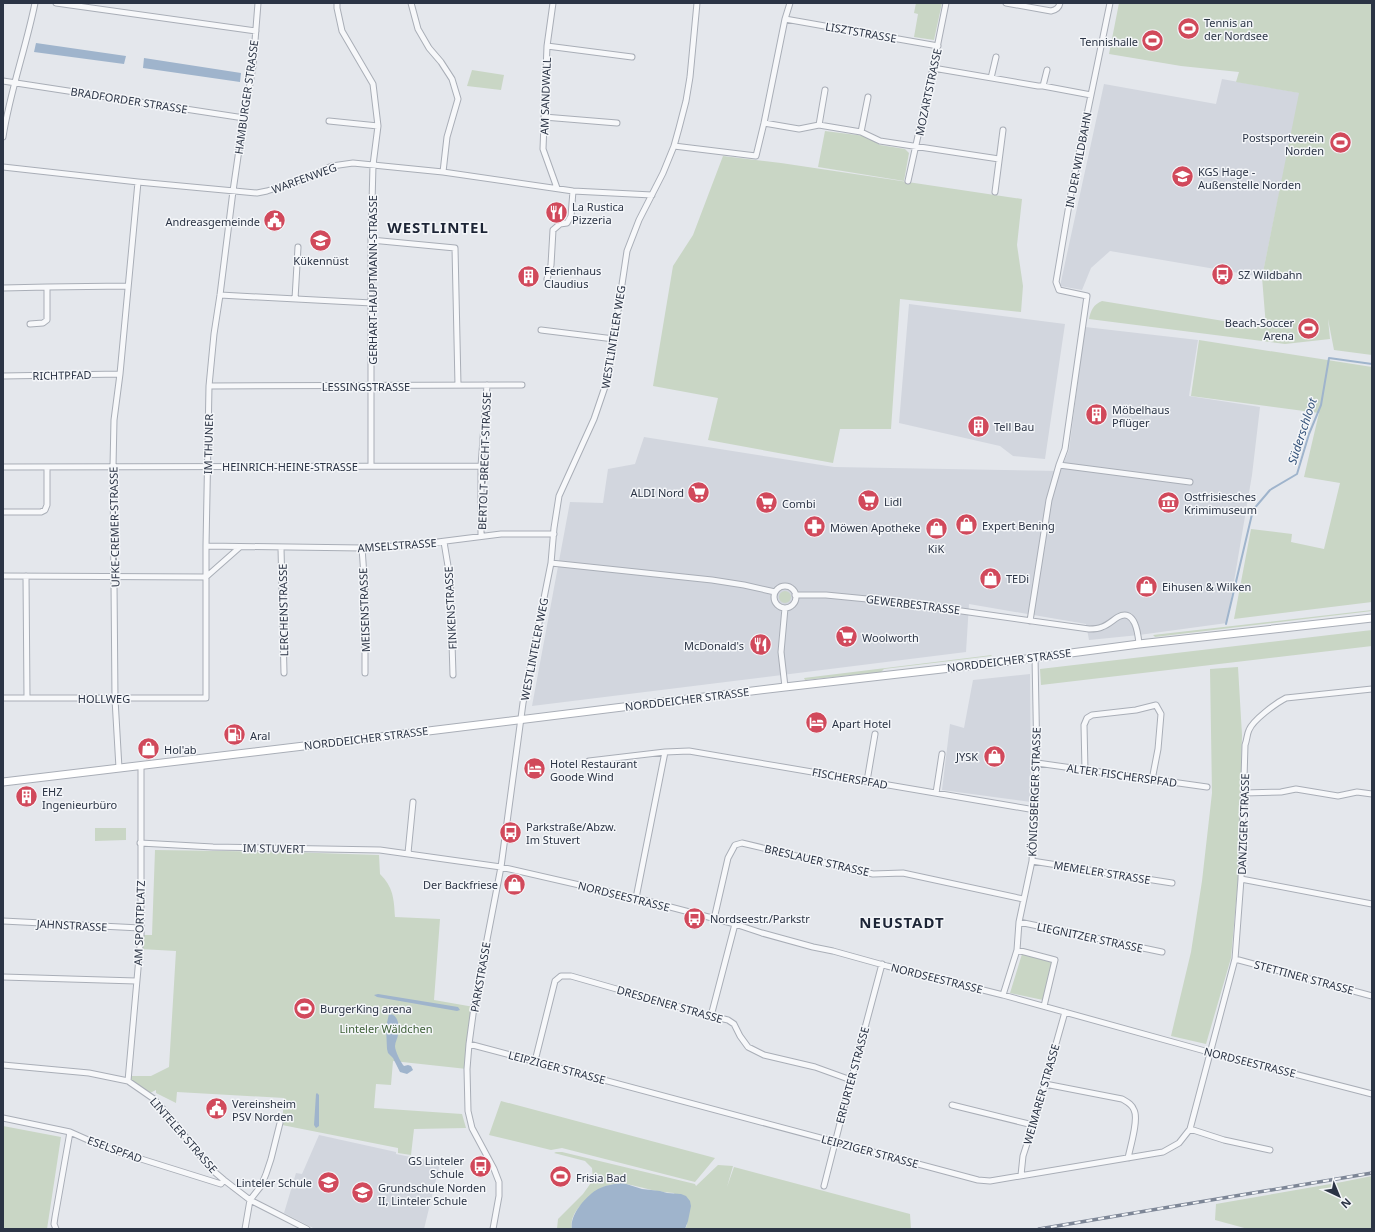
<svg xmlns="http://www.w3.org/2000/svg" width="1375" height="1232" viewBox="0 0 1375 1232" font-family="'Noto Sans',sans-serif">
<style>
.built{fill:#d2d6de}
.green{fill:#c9d6c5}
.water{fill:#9fb4cc}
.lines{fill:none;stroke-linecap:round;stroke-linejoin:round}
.stream{stroke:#9fb4cc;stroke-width:2}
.street-casing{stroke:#a9aeb7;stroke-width:7}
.secondary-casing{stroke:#a9aeb7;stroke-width:9}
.street{stroke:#f7f8fa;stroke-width:5}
.secondary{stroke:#fff;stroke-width:7}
.rail-casing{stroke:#7d8696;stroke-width:3.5}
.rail{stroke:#f4f6f9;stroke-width:2;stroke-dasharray:6;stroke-linecap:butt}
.labels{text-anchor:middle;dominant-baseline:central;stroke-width:3;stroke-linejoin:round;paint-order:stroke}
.poi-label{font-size:11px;fill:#2b3445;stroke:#f4f6f9;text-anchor:start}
.street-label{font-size:11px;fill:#2b3445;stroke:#f4f6f9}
.park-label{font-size:11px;fill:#3f6138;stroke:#f4f6f9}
.water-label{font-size:12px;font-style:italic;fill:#34527a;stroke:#f4f6f9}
.district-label{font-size:15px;font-weight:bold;letter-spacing:1px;fill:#1d2536;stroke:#f4f6f9}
</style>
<rect width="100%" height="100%" fill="#e4e7ec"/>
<path class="built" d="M1222,79L1300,93L1262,277L1110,251L1091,268L1082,290L1060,286L1104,84L1216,104Z
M909,304L1065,324L1045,459L1013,456L1000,446L899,423Z
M1085,327L1198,340L1189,396L1260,407L1252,475L1227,623L1139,635L1089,640L1086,624L969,604L966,652L532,706L570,502L603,503L608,469L635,464L644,437L834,467L1060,471L1069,450Z
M1030,674L1031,802L942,790L950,724L964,728L973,680Z
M319,1135L396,1152V1154L440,1163L424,1229H315L284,1213L296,1173L302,1174Z"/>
<path class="green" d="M916,3H942L934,40L914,37L918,14L914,13Z
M1119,3H1372V355L1334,350L1328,319L1330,339L1285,344L1089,319C1091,310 1093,305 1102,301L1254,326L1266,327L1262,277L1299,93L1236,82L1239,72L1181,66L1109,54Z
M472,70L504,75L501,90L467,86Z
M825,131L865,136L880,145L905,149L909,153L904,181L818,167Z
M723,156L781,163L1022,199L1017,245L1023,286L1021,312L900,299L891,429H840L833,463L708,440L718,398L653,386L673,266L693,235Z
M1199,340L1372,367V602L1234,619L1251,529L1292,534L1291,542L1324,549L1340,483L1304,477L1319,413L1191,396Z
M779 597a6 6 0 1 1 12 0a6 6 0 1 1-12 0Z
M1372,610V611L1155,637L1153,635Z
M1372,630V646L1041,685L1040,669Z
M992,655L991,656L884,669L881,672L805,680L804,678Z
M1238,667L1242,735L1238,879L1231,958L1206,1044L1171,1036L1191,952L1202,881L1212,793L1210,669Z
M95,828H126V840L95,841Z
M155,850L288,852L379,855L380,874C393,887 394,898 395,917L440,919L434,1000L474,1007L467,1069L393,1061L391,1085L376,1084L374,1108L462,1114L466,1128L414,1129L411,1155L398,1153V1148L282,1125L284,1098L177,1092L176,1103L156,1093V1090L148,1094L128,1081L129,1076H151L169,1067L176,951L140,949L141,935H152Z
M1022,954L1053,962L1043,1000L1010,993Z
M501,1101L715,1158L695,1182L562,1148L551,1150L489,1135Z
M3,1126L61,1137L47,1229H3Z
M556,1152H562L695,1184L696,1186L718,1165L733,1166L727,1187L734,1167L910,1214L911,1229H685L687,1225L674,1193C634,1192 616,1167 582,1204C575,1211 570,1219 572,1229H557L558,1219L583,1194L593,1180L592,1168L585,1161L554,1153Z
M1372,1176V1229H1248L1215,1220L1216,1204L1342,1182Z"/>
<path class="water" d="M36,43L126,56L124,64L34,52Z
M144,58L241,73L240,82L143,68Z
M378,994L458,1007L460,1010L457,1011L377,997L374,995Z
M389,1014C398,1014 400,1026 398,1034C398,1038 395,1042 395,1046C395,1051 401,1063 404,1066L408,1065L411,1066L413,1070L407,1074L400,1072L393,1058L388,1053L387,1049L386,1027Z
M317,1093L319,1095V1126L316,1128L314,1125L316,1094Z
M623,1183L642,1189L660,1191L667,1193L681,1194L686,1196L690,1201L691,1206L688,1221L685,1229H572C569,1215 587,1195 598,1189C606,1185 614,1184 623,1183Z"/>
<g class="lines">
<path class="stream" d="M1226,624L1253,510L1270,490L1297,474L1309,434L1321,405L1329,358L1372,364"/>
<defs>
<path id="street" d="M56,3L256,31
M337,3V8L342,31L373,84L378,126L373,165L371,240V466
M411,3L418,29L429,48L441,62L452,79L458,99L447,137L443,172
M553,3L547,46L543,149L557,188
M1006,3L1051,11C1056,10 1059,8 1060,3
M785,19L938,46
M547,46L632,57
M933,68L1038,86H1043L1091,95
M991,78L996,57
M3,81L244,118
M1043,86L1047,70
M544,117L617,123
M329,121L378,126
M764,123L799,129L819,125L861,132L880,141L999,159
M819,125L825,90
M861,132L868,97
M3,137C10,91 26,48 35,3
M674,146L756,156L764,123L785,19L790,3
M3,167L138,182L257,193L267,191L312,176L332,166L353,163L443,172L573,191L652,195
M908,181L933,68L946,3
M995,192L1003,130
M371,240L455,248L458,385
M547,279L551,265L553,230L560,224L567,223L571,216L573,191
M47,287L127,286
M3,288L47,287V320L43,323L30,324
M220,295L372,303
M295,299L298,247
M541,330L614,339
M3,376L120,374
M209,386L522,385
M1059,465L1190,482
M3,467L481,466
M3,512H41L45,510L47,505V468
M481,536V466L487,385
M444,542L450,578L453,675
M206,546L362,548L414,545L501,534H554
M281,548L284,673
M362,548L365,590V673
M551,563L712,580L744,585L775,592
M3,576L206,577L240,547
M26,576L27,698
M774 597a11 11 0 1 1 22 0a11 11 0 1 1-22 0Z
M795,595H826L898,602L1089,629C1094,629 1098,629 1102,627C1108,625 1113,620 1118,617C1135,608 1138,633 1139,644
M785,608L781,652L785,687
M1030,621L1049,500L1059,465L1065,449L1087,296L1059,290L1056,282L1072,187L1110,3
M3,698H206V546L209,386L214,334L220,295L233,191L241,136L253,66L258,3
M589,761L665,752L689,751L1035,810
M1037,763L1207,787
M119,768L115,699L113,466L114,420L120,374L138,182
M1085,770L1084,725L1087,718L1092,715L1136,710L1156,705L1161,714L1158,749L1152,780
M867,781L875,734
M936,793L942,754
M1244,793L1281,792L1296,789L1338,796L1357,792L1372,794
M140,843L213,847L380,850L501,867L636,898L735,924L762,933L813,947L833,951L887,966L1003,995L1205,1051L1372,1094
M408,853L413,802
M1032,861L1172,883
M1241,879L1372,904
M636,898L665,752
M714,919L728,858L735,845L742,843L873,874L903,873L1023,899
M3,921L140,928
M1019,922L1162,952
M1017,950L1055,960L1044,1006
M1235,959L1372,996
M3,977L136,981
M1003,995L1017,950L1019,922L1032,861L1037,763L1035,657
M711,1016L735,924
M469,1044L978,1180L990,1181L1163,1152L1179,1143L1190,1129L1235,959L1241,879L1245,745C1247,740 1247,734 1249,730C1253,720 1276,703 1286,698L1372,689
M535,1061L555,981L561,976H571L711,1016L728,1020L734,1024L740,1036L748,1047L764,1055L815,1067L851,1080
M3,1065L89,1073L128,1081L154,1099L165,1111L211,1169L224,1180L250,1200L307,1229
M128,1081L141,935V765
M1045,1084L1122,1099C1127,1102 1132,1104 1134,1110C1139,1119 1130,1148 1128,1158
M952,1105L1033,1125
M3,1118L70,1132L106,1148L221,1184L224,1180
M1190,1129L1224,1140L1270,1150
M1021,1175L1023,1156L1033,1125L1065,1012
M824,1186L851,1080L882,964
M56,1229L54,1224L55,1217L70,1132
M245,1229L250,1200L261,1186L266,1174L271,1159L280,1123
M493,1229L499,1196V1182L494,1169L472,1128L468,1111L467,1069L469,1044L474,1007L501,867L523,703L551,563L554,528L559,496L594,419L608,378L627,251L639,220L663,173L674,146L679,128L686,101L690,77L697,3"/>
<path id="secondary" d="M3,782L412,733L785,687L1003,662L1139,644L1372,618"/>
</defs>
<use href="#street" class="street-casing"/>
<use href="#secondary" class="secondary-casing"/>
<use href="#street" class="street"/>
<use href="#secondary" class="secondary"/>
<defs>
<path id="rail" d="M1039,1229L1372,1173"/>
</defs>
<use href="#rail" class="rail-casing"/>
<use href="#rail" class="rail"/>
</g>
<defs>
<symbol id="stadium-disc" viewBox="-11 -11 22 22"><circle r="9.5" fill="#d1495b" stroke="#f4f6f9"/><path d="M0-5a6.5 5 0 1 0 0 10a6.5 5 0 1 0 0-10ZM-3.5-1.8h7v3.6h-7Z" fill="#fff"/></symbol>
<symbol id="school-disc" viewBox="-11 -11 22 22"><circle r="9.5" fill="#d1495b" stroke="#f4f6f9"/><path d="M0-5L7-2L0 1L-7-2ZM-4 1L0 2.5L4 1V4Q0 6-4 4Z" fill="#fff"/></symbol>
<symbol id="restaurant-disc" viewBox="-11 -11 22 22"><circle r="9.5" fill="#d1495b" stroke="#f4f6f9"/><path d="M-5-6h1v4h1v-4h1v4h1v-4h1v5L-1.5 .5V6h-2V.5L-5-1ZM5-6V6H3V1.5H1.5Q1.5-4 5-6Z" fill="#fff"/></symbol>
<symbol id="civic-disc" viewBox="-11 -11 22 22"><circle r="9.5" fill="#d1495b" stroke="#f4f6f9"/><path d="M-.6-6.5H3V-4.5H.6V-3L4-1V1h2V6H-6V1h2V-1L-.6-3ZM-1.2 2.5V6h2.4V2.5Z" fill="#fff"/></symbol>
<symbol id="bus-disc" viewBox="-11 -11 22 22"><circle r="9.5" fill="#d1495b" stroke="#f4f6f9"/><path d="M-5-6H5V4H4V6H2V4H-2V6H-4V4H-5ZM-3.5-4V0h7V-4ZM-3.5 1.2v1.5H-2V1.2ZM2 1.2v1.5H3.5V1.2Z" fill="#fff"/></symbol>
<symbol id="building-disc" viewBox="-11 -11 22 22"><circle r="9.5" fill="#d1495b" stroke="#f4f6f9"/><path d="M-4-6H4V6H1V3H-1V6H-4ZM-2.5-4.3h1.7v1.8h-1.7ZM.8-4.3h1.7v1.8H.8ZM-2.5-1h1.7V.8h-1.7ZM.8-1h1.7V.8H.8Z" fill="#fff"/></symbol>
<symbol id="supermarket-disc" viewBox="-11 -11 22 22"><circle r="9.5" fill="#d1495b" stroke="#f4f6f9"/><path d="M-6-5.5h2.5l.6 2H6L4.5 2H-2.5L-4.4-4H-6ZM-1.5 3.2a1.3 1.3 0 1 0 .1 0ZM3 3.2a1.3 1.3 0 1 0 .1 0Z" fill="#fff"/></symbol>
<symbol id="museum-disc" viewBox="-11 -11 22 22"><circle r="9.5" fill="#d1495b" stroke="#f4f6f9"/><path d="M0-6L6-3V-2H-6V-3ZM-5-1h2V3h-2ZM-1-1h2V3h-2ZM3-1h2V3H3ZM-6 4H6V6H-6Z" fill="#fff"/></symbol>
<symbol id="shop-disc" viewBox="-11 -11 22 22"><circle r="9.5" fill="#d1495b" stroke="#f4f6f9"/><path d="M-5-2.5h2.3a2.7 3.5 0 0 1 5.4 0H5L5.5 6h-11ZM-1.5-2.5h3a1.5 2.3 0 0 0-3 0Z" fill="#fff"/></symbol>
<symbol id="pharmacy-disc" viewBox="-11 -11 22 22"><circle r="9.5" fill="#d1495b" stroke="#f4f6f9"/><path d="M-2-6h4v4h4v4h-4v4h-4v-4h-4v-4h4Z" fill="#fff"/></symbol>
<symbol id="hotel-disc" viewBox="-11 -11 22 22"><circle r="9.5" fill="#d1495b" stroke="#f4f6f9"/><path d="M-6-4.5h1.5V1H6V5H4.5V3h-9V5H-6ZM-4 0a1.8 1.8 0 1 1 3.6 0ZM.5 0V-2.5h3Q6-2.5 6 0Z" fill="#fff"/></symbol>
<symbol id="fuel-disc" viewBox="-11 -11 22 22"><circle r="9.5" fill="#d1495b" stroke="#f4f6f9"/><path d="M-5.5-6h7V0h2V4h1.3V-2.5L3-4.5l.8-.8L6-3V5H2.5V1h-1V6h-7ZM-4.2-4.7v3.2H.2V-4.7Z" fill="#fff"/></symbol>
</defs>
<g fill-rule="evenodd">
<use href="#stadium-disc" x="1176" y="16" width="25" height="25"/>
<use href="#stadium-disc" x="1140" y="28" width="25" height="25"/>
<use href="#stadium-disc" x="1328" y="130" width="25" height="25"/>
<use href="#school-disc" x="1170" y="164" width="25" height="25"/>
<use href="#restaurant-disc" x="544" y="200" width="25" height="25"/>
<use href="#civic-disc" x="262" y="208" width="25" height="25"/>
<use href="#school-disc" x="308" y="228" width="25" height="25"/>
<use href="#bus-disc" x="1210" y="262" width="25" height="25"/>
<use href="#building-disc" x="516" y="264" width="25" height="25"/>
<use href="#stadium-disc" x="1296" y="316" width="25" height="25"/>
<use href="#building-disc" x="1084" y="402" width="25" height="25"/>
<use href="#building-disc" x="966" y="414" width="25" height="25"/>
<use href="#supermarket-disc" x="686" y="480" width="25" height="25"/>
<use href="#supermarket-disc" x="856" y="488" width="25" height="25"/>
<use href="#museum-disc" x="1156" y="490" width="25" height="25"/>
<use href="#supermarket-disc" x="754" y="490" width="25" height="25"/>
<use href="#shop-disc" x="954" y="512" width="25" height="25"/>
<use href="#pharmacy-disc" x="802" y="514" width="25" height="25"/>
<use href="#shop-disc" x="924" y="516" width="25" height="25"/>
<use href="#shop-disc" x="978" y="566" width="25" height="25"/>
<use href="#shop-disc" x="1134" y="574" width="25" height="25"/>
<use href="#supermarket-disc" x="834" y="624" width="25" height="25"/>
<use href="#restaurant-disc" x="748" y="632" width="25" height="25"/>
<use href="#hotel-disc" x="804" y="710" width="25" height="25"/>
<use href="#fuel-disc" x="222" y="722" width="25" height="25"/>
<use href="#shop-disc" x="136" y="736" width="25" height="25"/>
<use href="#shop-disc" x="982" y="744" width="25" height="25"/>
<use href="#hotel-disc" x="522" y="756" width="25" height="25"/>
<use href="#building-disc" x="14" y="784" width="25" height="25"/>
<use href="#bus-disc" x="498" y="820" width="25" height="25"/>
<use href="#shop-disc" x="502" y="872" width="25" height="25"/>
<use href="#bus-disc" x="682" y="906" width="25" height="25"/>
<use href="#stadium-disc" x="292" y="996" width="25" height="25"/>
<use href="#civic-disc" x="204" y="1096" width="25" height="25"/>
<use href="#bus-disc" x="468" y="1154" width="25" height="25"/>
<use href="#stadium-disc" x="548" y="1164" width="25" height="25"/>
<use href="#school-disc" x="316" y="1170" width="25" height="25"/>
<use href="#school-disc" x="350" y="1180" width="25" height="25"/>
</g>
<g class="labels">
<g class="poi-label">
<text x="1204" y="22">Tennis an<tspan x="1204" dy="13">der Nordsee</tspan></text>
<text x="1138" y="41" text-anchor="end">Tennishalle</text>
<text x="1324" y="137" text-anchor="end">Postsportverein<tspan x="1324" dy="13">Norden</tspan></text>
<text x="1198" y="171">KGS Hage -<tspan x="1198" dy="13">Außenstelle Norden</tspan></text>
<text x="572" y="206">La Rustica<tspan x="572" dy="13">Pizzeria</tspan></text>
<text x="260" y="221" text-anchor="end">Andreasgemeinde</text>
<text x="321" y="260" text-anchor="middle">Kükennüst</text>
<text x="544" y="270">Ferienhaus<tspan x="544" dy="13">Claudius</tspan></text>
<text x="1238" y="274">SZ Wildbahn</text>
<text x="1294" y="322" text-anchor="end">Beach-Soccer<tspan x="1294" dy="13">Arena</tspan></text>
<text x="1112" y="409">Möbelhaus<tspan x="1112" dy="13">Pflüger</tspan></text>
<text x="994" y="426">Tell Bau</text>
<text x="684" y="492" text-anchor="end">ALDI Nord</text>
<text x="1184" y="496">Ostfrisiesches<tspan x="1184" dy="13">Krimimuseum</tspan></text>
<text x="884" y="501">Lidl</text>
<text x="782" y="503">Combi</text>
<text x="982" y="525">Expert Bening</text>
<text x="830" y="527">Möwen Apotheke</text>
<text x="936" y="548" text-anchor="middle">KiK</text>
<text x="1006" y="578">TEDi</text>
<text x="1162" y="586">Eihusen &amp; Wilken</text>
<text x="862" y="637">Woolworth</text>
<text x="744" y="645" text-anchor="end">McDonald's</text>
<text x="832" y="723">Apart Hotel</text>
<text x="250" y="735">Aral</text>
<text x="164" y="749">Hol'ab</text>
<text x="978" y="756" text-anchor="end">JYSK</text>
<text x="550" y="763">Hotel Restaurant<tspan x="550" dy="13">Goode Wind</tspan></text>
<text x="42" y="791">EHZ<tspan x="42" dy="13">Ingenieurbüro</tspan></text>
<text x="526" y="826">Parkstraße/Abzw.<tspan x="526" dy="13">Im Stuvert</tspan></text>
<text x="498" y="884" text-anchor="end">Der Backfriese</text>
<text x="710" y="918">Nordseestr./Parkstr</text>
<text x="320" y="1008">BurgerKing arena</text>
<text x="232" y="1103">Vereinsheim<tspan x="232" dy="13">PSV Norden</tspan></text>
<text x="464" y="1160" text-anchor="end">GS Linteler<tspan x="464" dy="13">Schule</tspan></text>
<text x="576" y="1177">Frisia Bad</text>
<text x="312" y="1182" text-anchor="end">Linteler Schule</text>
<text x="378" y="1187">Grundschule Norden<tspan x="378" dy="13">II, Linteler Schule</tspan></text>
</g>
<g class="street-label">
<text transform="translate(861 32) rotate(10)">LISZTSTRASSE</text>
<text transform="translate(928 92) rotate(-78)">MOZARTSTRASSE</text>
<text transform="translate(545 96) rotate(-88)">AM SANDWALL</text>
<text transform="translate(246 97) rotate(-82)">HAMBURGER STRASSE</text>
<text transform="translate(129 100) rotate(9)">BRADFORDER STRASSE</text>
<text transform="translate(1078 160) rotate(-79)">IN DER WILDBAHN</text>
<text transform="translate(304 178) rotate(-20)">WARFENWEG</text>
<text transform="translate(372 280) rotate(-90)">GERHART-HAUPTMANN-STRASSE</text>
<text transform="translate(613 337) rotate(-81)">WESTLINTELER WEG</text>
<text transform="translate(62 375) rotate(-1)">RICHTPFAD</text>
<text x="366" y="386">LESSINGSTRASSE</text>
<text transform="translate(208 444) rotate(-89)">IM THUNER</text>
<text transform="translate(484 461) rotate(-88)">BERTOLT-BRECHT-STRASSE</text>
<text x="290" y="466">HEINRICH-HEINE-STRASSE</text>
<text transform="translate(114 527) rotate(-91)">UFKE-CREMER-STRASSE</text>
<text transform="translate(397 545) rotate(-4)">AMSELSTRASSE</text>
<text transform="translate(913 604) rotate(7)">GEWERBESTRASSE</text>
<text transform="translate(450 608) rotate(-93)">FINKENSTRASSE</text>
<text transform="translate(283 610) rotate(-91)">LERCHENSTRASSE</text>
<text transform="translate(364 610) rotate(-92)">MEISENSTRASSE</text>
<text transform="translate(534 649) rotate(-79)">WESTLINTELER WEG</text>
<text transform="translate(1009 660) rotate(-7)">NORDDEICHER STRASSE</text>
<text x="104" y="698">HOLLWEG</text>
<text transform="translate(687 699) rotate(-7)">NORDDEICHER STRASSE</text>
<text transform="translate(366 738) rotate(-7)">NORDDEICHER STRASSE</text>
<text transform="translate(1122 775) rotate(8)">ALTER FISCHERSPFAD</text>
<text transform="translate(850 778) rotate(10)">FISCHERSPFAD</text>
<text transform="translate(1034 792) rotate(-88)">KÖNIGSBERGER STRASSE</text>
<text transform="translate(1243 824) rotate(-88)">DANZIGER STRASSE</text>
<text transform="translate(274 848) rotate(1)">IM STUVERT</text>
<text transform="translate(817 860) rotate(13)">BRESLAUER STRASSE</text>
<text transform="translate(1102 872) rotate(9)">MEMELER STRASSE</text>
<text transform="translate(624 896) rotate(14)">NORDSEESTRASSE</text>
<text transform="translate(139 923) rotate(-88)">AM SPORTPLATZ</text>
<text transform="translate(72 925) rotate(3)">JAHNSTRASSE</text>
<text transform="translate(1090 937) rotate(12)">LIEGNITZER STRASSE</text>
<text transform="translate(480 977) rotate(-80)">PARKSTRASSE</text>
<text transform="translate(1304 977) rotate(15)">STETTINER STRASSE</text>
<text transform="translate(937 978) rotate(14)">NORDSEESTRASSE</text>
<text transform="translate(670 1004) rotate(16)">DRESDENER STRASSE</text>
<text transform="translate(1250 1062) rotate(14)">NORDSEESTRASSE</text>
<text transform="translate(557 1067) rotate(15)">LEIPZIGER STRASSE</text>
<text transform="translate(852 1075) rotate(-75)">ERFURTER STRASSE</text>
<text transform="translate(1041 1094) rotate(-74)">WEIMARER STRASSE</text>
<text transform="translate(184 1135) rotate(49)">LINTELER STRASSE</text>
<text transform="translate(115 1149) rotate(20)">ESELSPFAD</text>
<text transform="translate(870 1151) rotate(15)">LEIPZIGER STRASSE</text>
</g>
<g class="park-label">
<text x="386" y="1028">Linteler Wäldchen</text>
</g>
<g class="water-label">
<text transform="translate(1302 431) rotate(-72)">Süderschloot</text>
</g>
<g class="district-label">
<text x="438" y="227">WESTLINTEL</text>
<text x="902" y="922">NEUSTADT</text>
</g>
</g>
<rect width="1375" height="1232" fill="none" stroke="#2b3445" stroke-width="8"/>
<g transform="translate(1339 1196) rotate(136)" stroke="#f4f6f9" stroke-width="3" paint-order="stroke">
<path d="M0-3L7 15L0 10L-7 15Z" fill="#2b3445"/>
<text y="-6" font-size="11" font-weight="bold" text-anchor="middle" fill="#2b3445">N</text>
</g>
</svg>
